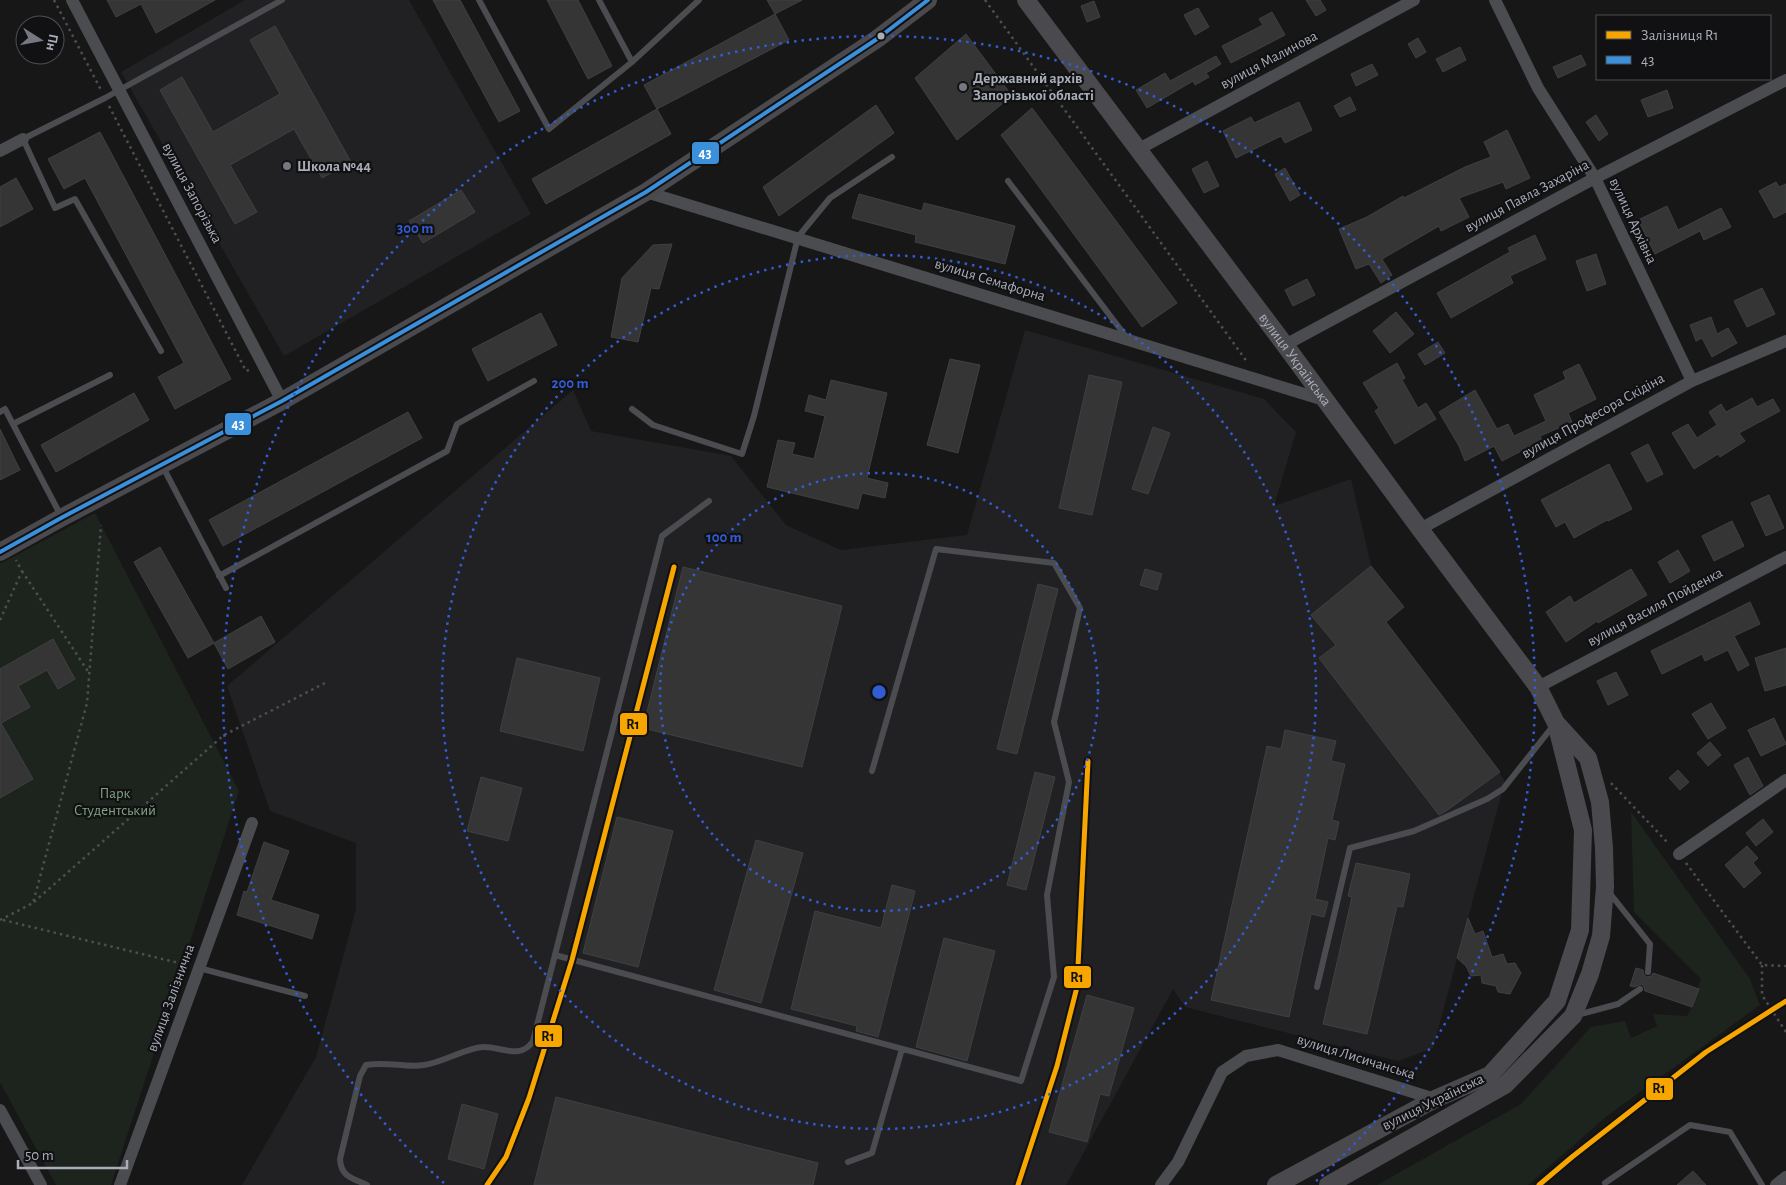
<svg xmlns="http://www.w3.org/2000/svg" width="1786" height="1185" viewBox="0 0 1786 1185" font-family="'Alegreya Sans',sans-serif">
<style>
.built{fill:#212123}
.green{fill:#1d241e}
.building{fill:#353536;stroke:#3f4043}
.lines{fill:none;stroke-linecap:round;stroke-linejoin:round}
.path{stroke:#4d4e52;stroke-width:2.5;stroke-dasharray:2.5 4;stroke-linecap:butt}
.lane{stroke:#4b4c50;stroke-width:6}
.street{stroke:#4b4c50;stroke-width:12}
.secondary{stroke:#4a4a4e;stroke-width:18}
.bus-1-casing{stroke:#111113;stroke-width:8}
.bus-1{stroke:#3a90db;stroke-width:4}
.rail-1-casing{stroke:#111113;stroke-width:9}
.rail-1{stroke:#f7a600;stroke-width:5}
.ring{fill:none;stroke:#325cd3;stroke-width:2.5;stroke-dasharray:2.5 5}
.bus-dot{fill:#a8adb8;stroke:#111113;stroke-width:2}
.poi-dot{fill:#757880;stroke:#111113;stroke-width:2}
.labels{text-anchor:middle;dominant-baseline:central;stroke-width:4.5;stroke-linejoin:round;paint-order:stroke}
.street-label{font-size:15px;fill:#a8adb8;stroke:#111113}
.poi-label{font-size:15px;font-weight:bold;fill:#a8adb8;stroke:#111113;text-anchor:start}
.park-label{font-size:15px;fill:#7fa381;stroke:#111113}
.centre{fill:#325cd3;stroke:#111113;stroke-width:2.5}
.ring-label{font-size:15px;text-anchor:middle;font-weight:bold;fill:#325cd3;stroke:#111113;stroke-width:4.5;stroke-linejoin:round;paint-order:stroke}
.line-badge{stroke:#111113;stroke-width:2}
.badge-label{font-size:14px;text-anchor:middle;font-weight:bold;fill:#fff}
.pale-badge-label{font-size:14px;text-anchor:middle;font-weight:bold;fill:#111}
</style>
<rect width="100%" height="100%" fill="#171717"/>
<path class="built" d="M245,0H409L531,214L284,356L121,72Z
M1025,330L1264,399L1296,432L1274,506L1351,479L1371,565L1404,607L1386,622L1505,781L1433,1048L1398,1061L1185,1007L1173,989L1066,1185H242L316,1057L356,909V843L270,811L227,686L573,390L591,431L731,456L786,525L841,550L967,535Z"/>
<path class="green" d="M95,513L239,791L111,1185H56L0,1082V564Z
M1631,812L1750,979L1760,1005L1607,1116L1528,1185H1377L1521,1104L1591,1027L1625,1021L1631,1038L1657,1026L1653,1014L1687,1016L1692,1007L1701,979L1634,912Z"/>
<path class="building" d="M107,0H215L156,33L141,4L116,17Z
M433,0H460L520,111L499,122Z
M547,0H578L612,66L588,79Z
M767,0H802L775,14Z
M1306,0H1320L1326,10L1316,16Z
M1094,1L1100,17L1087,22L1081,6Z
M1198,8L1209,27L1195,35L1184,15Z
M1272,12L1285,35L1231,63L1222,46L1263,25L1259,19Z
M775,14L789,40L657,109L644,85Z
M275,26L351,162L322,178L294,129L230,165L257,212L235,224L160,90L182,77L213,132L280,94L250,40Z
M966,34L1012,96L957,140L915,78Z
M1418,38L1426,52L1416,58L1408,44Z
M1460,47L1466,60L1443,72L1436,59Z
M1581,55L1586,65L1558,78L1553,67Z
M1216,56L1221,64L1206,73L1209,77L1195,85L1193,81L1147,108L1136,90L1165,73L1170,81Z
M1372,64L1378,75L1356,86L1351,74Z
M1667,90L1673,108L1648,117L1641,100Z
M1350,97L1356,110L1340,117L1334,106Z
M1299,102L1312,130L1285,143L1281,136L1236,158L1223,131L1251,117L1254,123Z
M876,105L894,133L779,216L763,187Z
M1032,108L1177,303L1142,327L1001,135Z
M657,109L671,134L546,204L532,179Z
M1596,115L1608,134L1599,141L1586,122Z
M1507,130L1530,178L1506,189L1503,182L1459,198L1469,217L1441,231L1439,226L1382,259L1392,275L1381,283L1369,264L1356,269L1339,229L1367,217L1403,196L1404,198L1465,167L1491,157L1484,142Z
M100,132L231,379L175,409L158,377L184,363L85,178L64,189L48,159Z
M1207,161L1219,186L1204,193L1192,169Z
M1285,168L1300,195L1290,201L1275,174Z
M16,178L33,209L0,227V187Z
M1776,182L1779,187L1786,184V212L1774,218L1759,191Z
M461,190L475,212L423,243L409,221Z
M859,194L922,211L924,203L1015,226L1005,264L915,242L916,235L852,218Z
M1667,206L1678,230L1721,208L1731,227L1704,240L1700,231L1655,254L1638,220Z
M1535,235L1546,259L1510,276L1513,283L1451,318L1437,293L1510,252L1508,248Z
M672,244L659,289L651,288L638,342L611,337L622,278L653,245Z
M1596,254L1606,284L1587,291L1576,261Z
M1307,279L1315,295L1293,306L1285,290Z
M1762,288L1775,314L1747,327L1734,301Z
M1396,312L1414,334L1390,353L1373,331Z
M541,313L557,345L488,381L472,349Z
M1711,317L1717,334L1728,328L1737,343L1712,357L1702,338L1696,341L1690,325Z
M1438,342L1445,353L1425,365L1418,354Z
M950,359L980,365L958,453L927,445Z
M1397,363L1405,378L1402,380L1418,408L1426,403L1436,419L1395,444L1375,411L1379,408L1363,383Z
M1579,364L1596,399L1568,413L1572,422L1540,436L1543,443L1531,448V446L1502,461L1494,446L1465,461L1459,446L1439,412L1475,390L1497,429L1508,424L1514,436L1546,421L1534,395L1566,379L1563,372Z
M1089,375L1122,382L1092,515L1059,508Z
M831,380L887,393L867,478L888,483L885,498L862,493L858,509L767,487L778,440L795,443L792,454L814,459L825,416L805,411L809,395L826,400Z
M134,393L149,420L56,472L41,445Z
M1752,398L1757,407L1773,399L1780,411L1739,433L1745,441L1720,457L1718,454L1694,469L1672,433L1688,424L1697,438L1717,425L1709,412L1721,404L1726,412Z
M408,412L422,438L223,546L209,520Z
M1153,427L1170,433L1148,494L1132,489Z
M0,429L20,470L0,480Z
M1648,444L1663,474L1647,482L1631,453Z
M1609,464L1632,509L1608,521L1607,520L1574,538L1565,522L1556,527L1541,500Z
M1769,495L1784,528L1766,536L1751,503Z
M1732,521L1744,546L1714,561L1702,536Z
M160,547L214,643L188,658L134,562Z
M1678,550L1690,571L1670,583L1658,562Z
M1371,566L1404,607L1386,622L1500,772L1446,811L1439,815L1319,658L1336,645L1311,615Z
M683,567L842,606L802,767L643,728Z
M1145,569L1162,574L1157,590L1140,585Z
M1631,569L1647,595L1598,623L1597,621L1566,642L1546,612L1570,596L1574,603Z
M1038,584L1058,589L1017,754L997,749Z
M1750,602L1760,624L1734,636L1749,665L1738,671L1728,650L1705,661L1702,654L1662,674L1651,651Z
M261,616L275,642L228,669L214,643Z
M53,639L75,679L58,689L47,670L18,686L30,707L1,723L33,779L0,798V669Z
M1786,648V685L1765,691L1755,658Z
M517,658L600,678L583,751L500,731Z
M1616,672L1628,695L1608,705L1597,681Z
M1711,703L1726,728L1708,739L1692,714Z
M1774,718L1786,744L1761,756L1748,730Z
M1285,730L1336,741L1331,761L1345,764L1332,820L1339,822L1335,840L1328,838L1315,899L1328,902L1324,917L1311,914L1289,1017L1211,1000L1267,746L1281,749Z
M1710,742L1721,755L1708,766L1697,753Z
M1748,757L1763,786L1750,795L1734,765Z
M1678,770L1689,782L1680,790L1669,778Z
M1035,772L1055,777L1026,890L1007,885Z
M481,777L522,788L508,841L467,831Z
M617,817L673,831L638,967L583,953Z
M1763,819L1773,832L1756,846L1746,833Z
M756,840L803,853L761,1003L714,990Z
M264,842L289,851L271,900L319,915L312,939L237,915L244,891L247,892Z
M1747,846L1758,858L1753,863L1761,873L1744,888L1725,865Z
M1356,863L1410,874L1403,907L1397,906L1367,1034L1323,1024L1352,897L1348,896Z
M892,885L915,891L878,1037L856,1031L857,1026L791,1009L815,911L881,928Z
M1468,918L1475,934L1483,931L1492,957L1503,954L1507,964L1515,963L1521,973L1510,994L1498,992L1496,986L1482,983L1481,975L1471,976L1466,966L1457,958Z
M944,938L995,951L967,1061L916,1047Z
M1636,968L1643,970L1644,975L1647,977L1651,976L1653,973L1699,989L1692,1007L1645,991L1644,987L1642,984L1634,987L1630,986Z
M1087,995L1134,1008L1109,1096L1100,1094L1087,1142L1049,1132Z
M556,1097L818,1163L813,1185H534Z
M462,1104L498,1114L484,1169L448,1159Z
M1693,1171L1706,1185H1677Z"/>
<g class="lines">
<path class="path" d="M54,0L101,90
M985,0L1248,363
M109,106L246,371L251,369
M22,571L89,673
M0,620L22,571L16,560
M1611,783L1669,844
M1686,863L1762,965L1786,966
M34,902L224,735L325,683
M0,920L33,903L87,703L101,525
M3,920L187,965
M1762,965V995L1786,1032"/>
<path class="lane" d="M479,0L549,129L632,62
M599,0L632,62L699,0
M1008,181L1127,338
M161,351L75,199L55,208L23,139L105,98L282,0
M632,409L653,425L742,454L754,416L798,237L830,198L892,157
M0,412L5,409L61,516
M13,424L110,375
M163,467L226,588
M219,576L447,451L457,424L534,381
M1608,891L1650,944L1648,972
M555,955L1021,1081L1054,977L1047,895L1069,782L1054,722L1080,608L1054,563L936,549L872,771
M199,968L305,996
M1317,987L1350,848L1414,831L1487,799L1503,789L1553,726
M1577,1015L1618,1004L1640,989
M848,1162L872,1153L902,1049
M1605,1183L1690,1125L1730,1132L1762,1185
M367,1185C352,1178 341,1177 340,1159L360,1076L366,1065C387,1061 406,1068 424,1065C441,1063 468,1047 484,1047C502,1047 521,1060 533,1041L662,536L709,501"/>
<path class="street" d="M72,0L282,401
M1495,0L1538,88L1595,178L1692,381
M1139,149L1414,0
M0,151L23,139
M646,192L1324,400
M1285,345L1595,178L1786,80
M1420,529L1692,381L1786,341
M1538,687L1786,557
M1679,854L1786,780
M0,1110L41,1185
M120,1185L252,823
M1161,1185L1178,1162L1222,1072L1246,1056L1278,1050L1435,1099
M1776,1185L1786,1177"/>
<g class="secondary">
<path id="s1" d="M1026,0L1285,345L1420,529L1538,687L1556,723L1583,830L1580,930L1557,1001L1490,1075L1435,1099L1276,1185"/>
<path d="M0,552L61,518L282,401L646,192L877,39L928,0"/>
<path d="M1328,1185L1505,1085L1573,1016L1590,974L1601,936L1605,887L1604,848L1600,802L1588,758L1558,725"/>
</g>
<defs>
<path id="bus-1" d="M0,552L61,518L282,401L646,192L877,39L928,0"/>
</defs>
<use href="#bus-1" class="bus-1-casing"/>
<use href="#bus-1" class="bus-1"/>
<defs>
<path id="rail-1" d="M487,1185L506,1157L529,1098L572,960L674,567
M1018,1185L1057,1066L1077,987L1088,761
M1539,1185L1572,1157L1706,1052L1786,1001"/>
</defs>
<use href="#rail-1" class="rail-1-casing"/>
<use href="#rail-1" class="rail-1"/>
</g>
<g class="ring">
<circle cx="879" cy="692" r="219"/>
<circle cx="879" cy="692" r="437"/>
<path d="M444 1183A656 656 0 1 1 1314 1183"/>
</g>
<circle class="bus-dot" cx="881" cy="36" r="4.5"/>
<g class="poi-dot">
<circle cx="963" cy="87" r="5"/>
<circle cx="287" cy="166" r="5"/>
</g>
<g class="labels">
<g class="street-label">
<text transform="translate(1269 60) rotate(-28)">вулиця Малинова</text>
<text transform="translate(192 193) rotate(62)">вулиця Запорізька</text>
<text transform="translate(1527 196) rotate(-28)">вулиця Павла Захаріна</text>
<text transform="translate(1633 221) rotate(65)">вулиця Архівна</text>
<text transform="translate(990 280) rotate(17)">вулиця Семафорна</text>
<text stroke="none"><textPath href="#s1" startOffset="449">вулиця Українська</textPath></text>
<text transform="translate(1593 416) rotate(-29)">вулиця Професора Скідіна</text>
<text transform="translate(1655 607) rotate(-28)">вулиця Василя Пойденка</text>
<text transform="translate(171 998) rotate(-70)">вулиця Залізнична</text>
<text transform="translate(1356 1057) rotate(17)">вулиця Лисичанська</text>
<text transform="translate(1433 1102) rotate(-26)">вулиця Українська</text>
</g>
<g class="poi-label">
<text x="973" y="78">Державний архів<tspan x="973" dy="17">Запорізької області</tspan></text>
<text x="297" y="166">Школа №44</text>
</g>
<g class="park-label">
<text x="115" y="793">Парк<tspan x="115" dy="17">Студентський</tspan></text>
</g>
</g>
<circle cx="879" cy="692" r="8" class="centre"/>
<g class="ring-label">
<text x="415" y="233">300 m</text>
<text x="570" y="388">200 m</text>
<text x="724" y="542">100 m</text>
</g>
<g class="line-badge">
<rect x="691" y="141" width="29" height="24" rx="5" fill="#3a90db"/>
<rect x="224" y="412" width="28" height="24" rx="5" fill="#3a90db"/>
<rect x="619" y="712" width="29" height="24" rx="5" fill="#f7a600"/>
<rect x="1063" y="965" width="29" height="24" rx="5" fill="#f7a600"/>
<rect x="534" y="1024" width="29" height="24" rx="5" fill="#f7a600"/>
<rect x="1645" y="1077" width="29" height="24" rx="5" fill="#f7a600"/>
</g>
<g class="badge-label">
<text x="705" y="158">43</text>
<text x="238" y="429">43</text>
</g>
<g class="pale-badge-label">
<text x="633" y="729">R1</text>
<text x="1077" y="982">R1</text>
<text x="548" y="1041">R1</text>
<text x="1659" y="1093">R1</text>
</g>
<rect x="1596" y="15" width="175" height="65" fill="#111113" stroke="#4d4f55"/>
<rect x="1606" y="31" width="25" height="8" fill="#f7a600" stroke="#4d4f55"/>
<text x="1641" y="40" font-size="15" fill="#a8adb8">Залізниця R1</text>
<rect x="1606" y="56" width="25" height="8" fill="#3a90db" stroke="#4d4f55"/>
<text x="1641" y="65" font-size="15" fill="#a8adb8">43</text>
<g transform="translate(40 40) rotate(101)"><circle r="24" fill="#111113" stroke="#4d4f55"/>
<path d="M0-4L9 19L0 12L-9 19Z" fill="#757880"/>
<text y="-8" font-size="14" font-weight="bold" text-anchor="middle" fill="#a8adb8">Пн</text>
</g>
<path d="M18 1160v8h109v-8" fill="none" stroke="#a8adb8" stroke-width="2.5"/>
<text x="25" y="1160" font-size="15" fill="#a8adb8" stroke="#111113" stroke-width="4" paint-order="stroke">50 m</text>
</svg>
